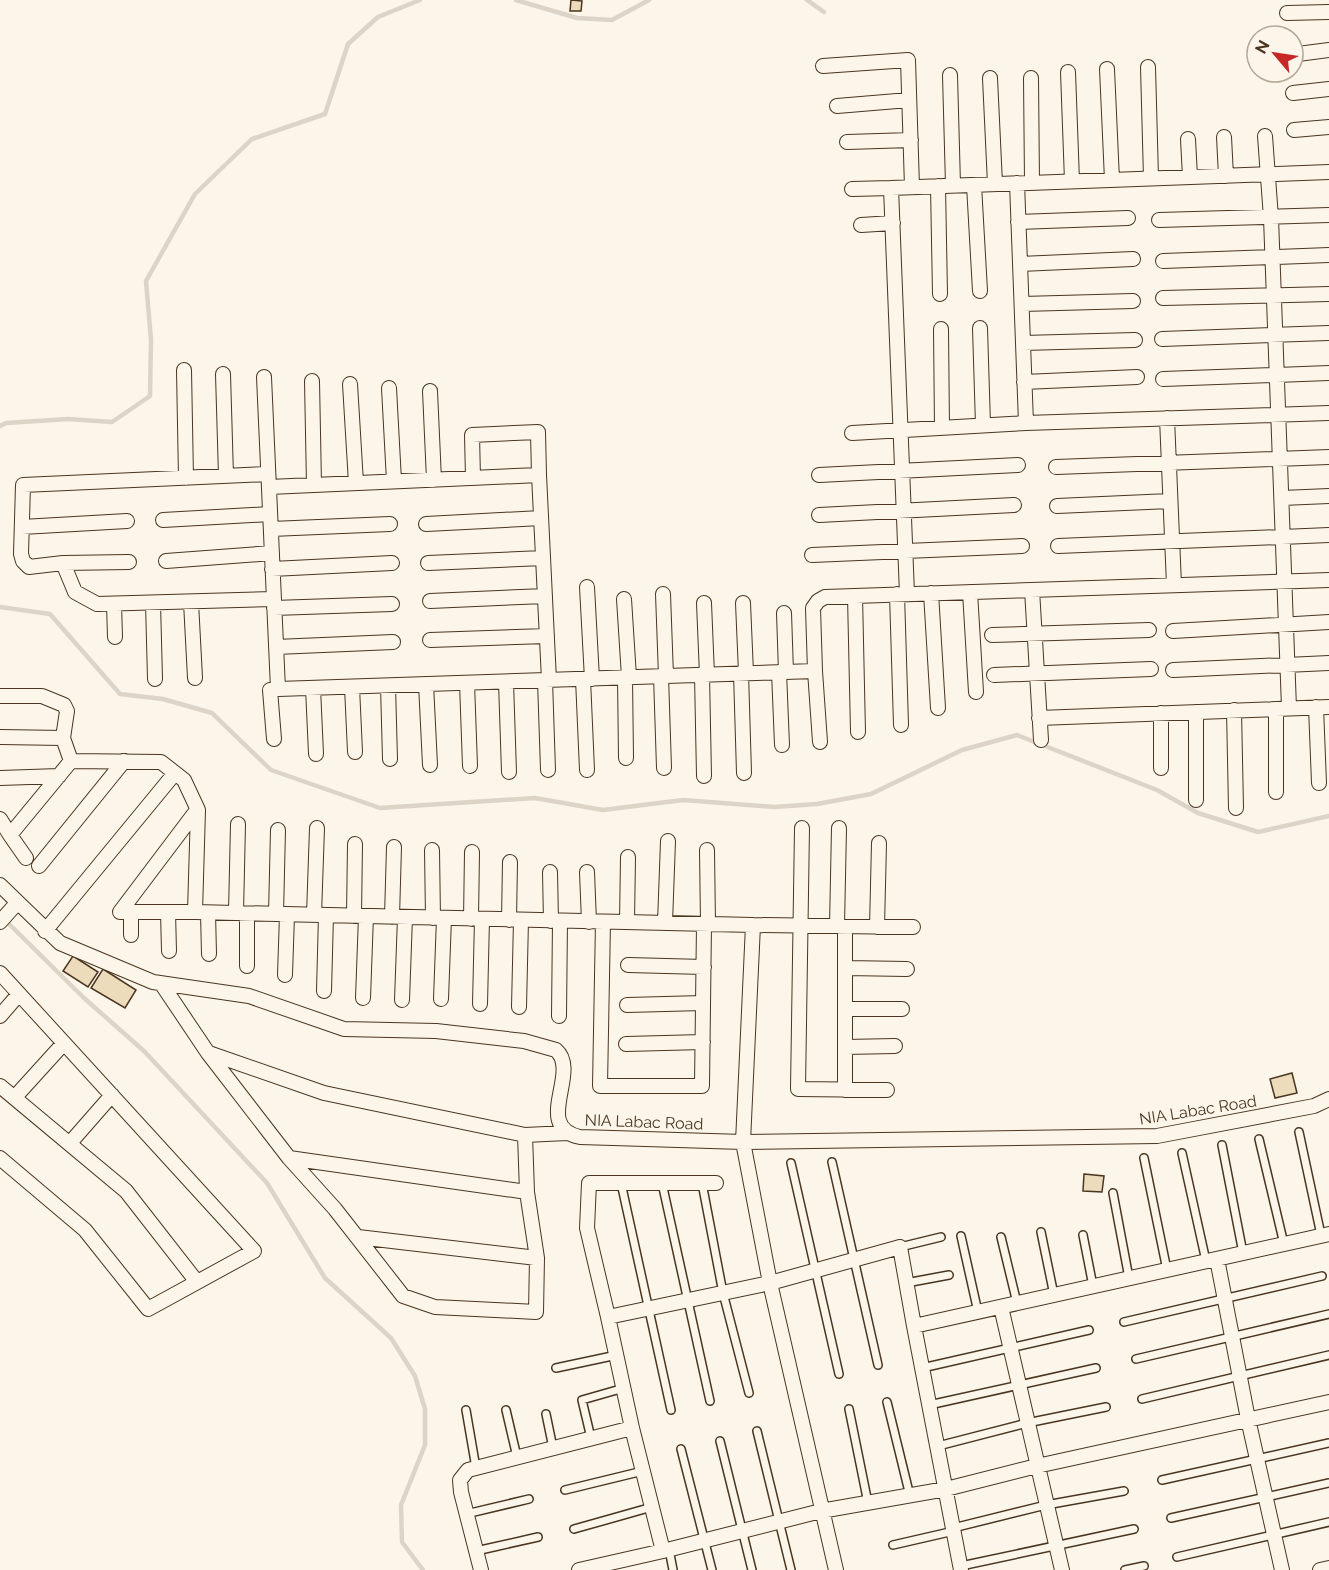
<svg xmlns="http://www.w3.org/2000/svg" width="1329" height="1570" viewBox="0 0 1329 1570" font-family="Raleway,sans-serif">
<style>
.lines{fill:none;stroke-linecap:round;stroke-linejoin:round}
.stream{stroke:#dcd4c6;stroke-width:4.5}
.building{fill:#ecdcbc;stroke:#4a3520;stroke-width:1.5}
.lane-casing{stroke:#4a3520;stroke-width:10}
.street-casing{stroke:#4a3520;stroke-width:16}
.lane{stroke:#fbf6e9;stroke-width:7}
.street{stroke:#fbf6e9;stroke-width:14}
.labels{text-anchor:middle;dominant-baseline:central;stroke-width:4.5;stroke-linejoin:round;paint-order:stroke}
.street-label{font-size:16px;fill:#4a3520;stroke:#fbf6e9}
</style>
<rect width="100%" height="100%" fill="#fbf6e9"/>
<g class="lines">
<path class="stream" d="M516,0L577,18L612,20L649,0
M807,0L824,12
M0,426L6,423L68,419L112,422L150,396L151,340L146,281L195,194L252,139L325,114L348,44L378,17L420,0
M0,607L50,614L120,694L163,699L212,713L271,770L380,808L535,798L603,810L683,800L774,807L817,804L871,794L962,750L1017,735L1157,790L1198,813L1258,832L1329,816
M4,919L84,998L144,1051L267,1183L325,1278L391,1338L415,1376L425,1409V1445L401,1505L402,1542L423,1570"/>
</g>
<path class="building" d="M571,0L582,1L581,11H570Z
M73,956L98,972L88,987L63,971Z
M103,969L136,990L125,1008L91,988Z
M1292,1073L1297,1093L1275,1098L1270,1079Z
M1084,1174L1104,1176L1102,1192L1083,1191Z"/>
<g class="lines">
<defs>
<path id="lane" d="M1299,1132L1321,1235
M1259,1139L1284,1244
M1222,1145L1243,1253
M1182,1153L1206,1261
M1144,1158L1167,1270
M832,1162L878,1365
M791,1163L839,1374
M621,1183L671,1410
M662,1183L710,1401
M702,1183L723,1293L749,1393
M1113,1193L1129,1278
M1041,1232L1054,1295
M1083,1235L1093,1286
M961,1236L978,1312
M1001,1237L1017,1303
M900,1247L941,1237
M906,1283L949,1275
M1124,1322L1322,1276
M1136,1359L1329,1314
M556,1368L617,1355
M922,1368L1089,1330
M1142,1399L1329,1355
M887,1402L910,1496
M929,1405L1096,1368
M849,1409L868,1503
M466,1410L476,1468
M506,1410L517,1457
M546,1414L553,1448
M757,1431L791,1570
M591,1438L582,1400L624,1388
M720,1441L752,1570
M938,1446L1027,1423L1106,1407
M681,1449L712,1570
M1162,1480L1329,1443
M565,1490L643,1471
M466,1514L529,1499
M1171,1518L1329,1483
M953,1528L1046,1505L1124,1491
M574,1529L652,1507
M893,1545L954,1531
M669,1549L673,1570
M476,1551L538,1537
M1177,1557L1329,1522
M961,1566L1134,1529
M1125,1570L1144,1566"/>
<path id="street" d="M1287,13L1329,12
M1298,54L1329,50
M823,66L908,60L912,187
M1148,67L1151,178
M1107,69L1112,180
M1068,72L1072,181
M950,75L953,185
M990,78L995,184
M1031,78L1032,182
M1293,93L1329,89
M837,106L909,100
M1294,130L1329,127
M1265,136L1271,218L1289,708
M1224,137L1226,176
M1188,139L1190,177
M847,142L911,140
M1017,183L1026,423
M974,185L980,291
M938,186L940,294
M852,189L891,188
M1159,220L1329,215
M1018,222L1128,218
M861,225L893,223
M1163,261L1329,255
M1020,264L1133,259
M1163,298L1329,294
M1022,304L1133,301
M980,328L983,425
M941,329L942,428
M1162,339L1329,333
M1023,343L1135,340
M184,370L186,478
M223,374L226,476
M264,377L278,689L815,671L813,608L818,601L825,597L1329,580
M1163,379L1329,373
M312,381L314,485
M1024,382L1137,377
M350,384L356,483
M389,388L394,481
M430,391L434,480
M1167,418L1174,585
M852,433L1026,423L1329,413
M1056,467L1329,457
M268,474L23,485L21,554L23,561L29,567L63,563L75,592L97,604L274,599
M819,475L1018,465
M473,478L472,435L538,432L539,475
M269,487L539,475L549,680
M1282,498L1329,496
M1057,506L1170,501
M819,515L1014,505
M163,520L270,514
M426,524L541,518
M22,527L127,521
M271,529L390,524
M1058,546L1329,535
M812,555L1022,546
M166,561L272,553
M63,563L129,562
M428,563L543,558
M272,569L392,563
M587,587L592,679
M1032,590L1041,740
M970,592L976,692
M931,593L938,708
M663,594L666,676
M897,594L901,725
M907,594L891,188L1329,172
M855,596L858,732
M624,599L629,677
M430,601L545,596
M191,602L195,678
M153,603L155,679
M704,603L707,675
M743,603L746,673
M114,604L115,637
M274,608L392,604
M784,613L786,672
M1173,631L1329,622
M992,635L1149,630
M430,640L547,636
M276,647L393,642
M1173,670L1329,663
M815,671L820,742
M779,672L782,745
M741,673L744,773
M702,675L704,776
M994,675L1151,669
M661,676L664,768
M625,677L626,758
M583,679L587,770
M545,680L548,770
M506,682L509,772
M467,683L470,766
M426,684L430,765
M388,686L390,759
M352,687L355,752
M313,688L316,754
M0,696H42L64,705L67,711L63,738L71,761L161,762L184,780L198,810L195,912L753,925L743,1142L770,1283L836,1570
M1316,707L1319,783
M1234,710L1236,808
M1196,712V800
M1039,718L1329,707
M0,737L63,738
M274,739L270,690L278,689
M1161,768V713
M0,778L59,776
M1276,792V709
M0,819L10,835L71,761
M802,828L798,1089L887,1090
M10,835L26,858
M432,850L433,918
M707,850L708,924
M39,866L124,761
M550,872L551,921
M587,872L589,922
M0,885L60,943L153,982L249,996L344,1029L436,1031L524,1041L556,1050C581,1072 532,1127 580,1137L743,1142L1157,1136L1314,1106L1329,1099
M131,912V935
M168,912L169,951
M195,912H120L197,810
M208,913L209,954
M236,913L238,824
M247,914V966
M276,914L278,830
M314,915L317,828
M354,916L355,844
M392,917L394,847
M471,919L472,852
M509,920L510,862
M0,922L17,903
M603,922L600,1086H702L704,924
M627,922L628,857
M665,923L668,841
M753,925L913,927
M837,926L839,828
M845,927V1090
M877,927L879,843
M45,931L175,773
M628,965L704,967
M846,968L907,969
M0,973L254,1251L148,1309L85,1230L0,1158
M285,975L287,915
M161,983L208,1053L289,1158L335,1209L403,1296L435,1307L536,1312L537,1258L527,1192L525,1135
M324,991L326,915
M363,998L366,916
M441,999L444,918
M402,1000L405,917
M480,1004L482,919
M627,1005L703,1003
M519,1007L521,920
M846,1009H902
M0,1016L19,994
M559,1016L560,921
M626,1044L703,1042
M845,1047L895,1046
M209,1053L324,1093L525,1135L567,1133
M0,1086L126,1191L197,1282
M15,1097L64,1043
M70,1143L112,1095
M289,1158L527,1192
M1329,1234L914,1326L900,1247L770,1283L608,1317L632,1428L663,1551L821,1511L946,1489L1037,1466L1329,1402
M358,1237L537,1258
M1217,1259L1248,1419L1282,1570
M1001,1307L1062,1570
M608,1317L587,1228L589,1183H716
M914,1326L961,1570
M481,1570L461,1492L460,1480L468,1470L632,1428
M579,1570L663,1551
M1320,1570L1329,1568"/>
</defs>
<use href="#lane" class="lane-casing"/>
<use href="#street" class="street-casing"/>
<use href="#lane" class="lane"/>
<use href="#street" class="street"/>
</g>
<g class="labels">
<g class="street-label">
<text transform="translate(1198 1110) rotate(-9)">NIA Labac Road</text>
<text transform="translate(644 1122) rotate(2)">NIA Labac Road</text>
</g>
</g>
<g transform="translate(1275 54) rotate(299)"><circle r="28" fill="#fbf6e9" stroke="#b4a999" stroke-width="1.5"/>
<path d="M0-4.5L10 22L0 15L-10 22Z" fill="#c62828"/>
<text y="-9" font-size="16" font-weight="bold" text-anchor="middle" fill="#4a3520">N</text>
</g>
</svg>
